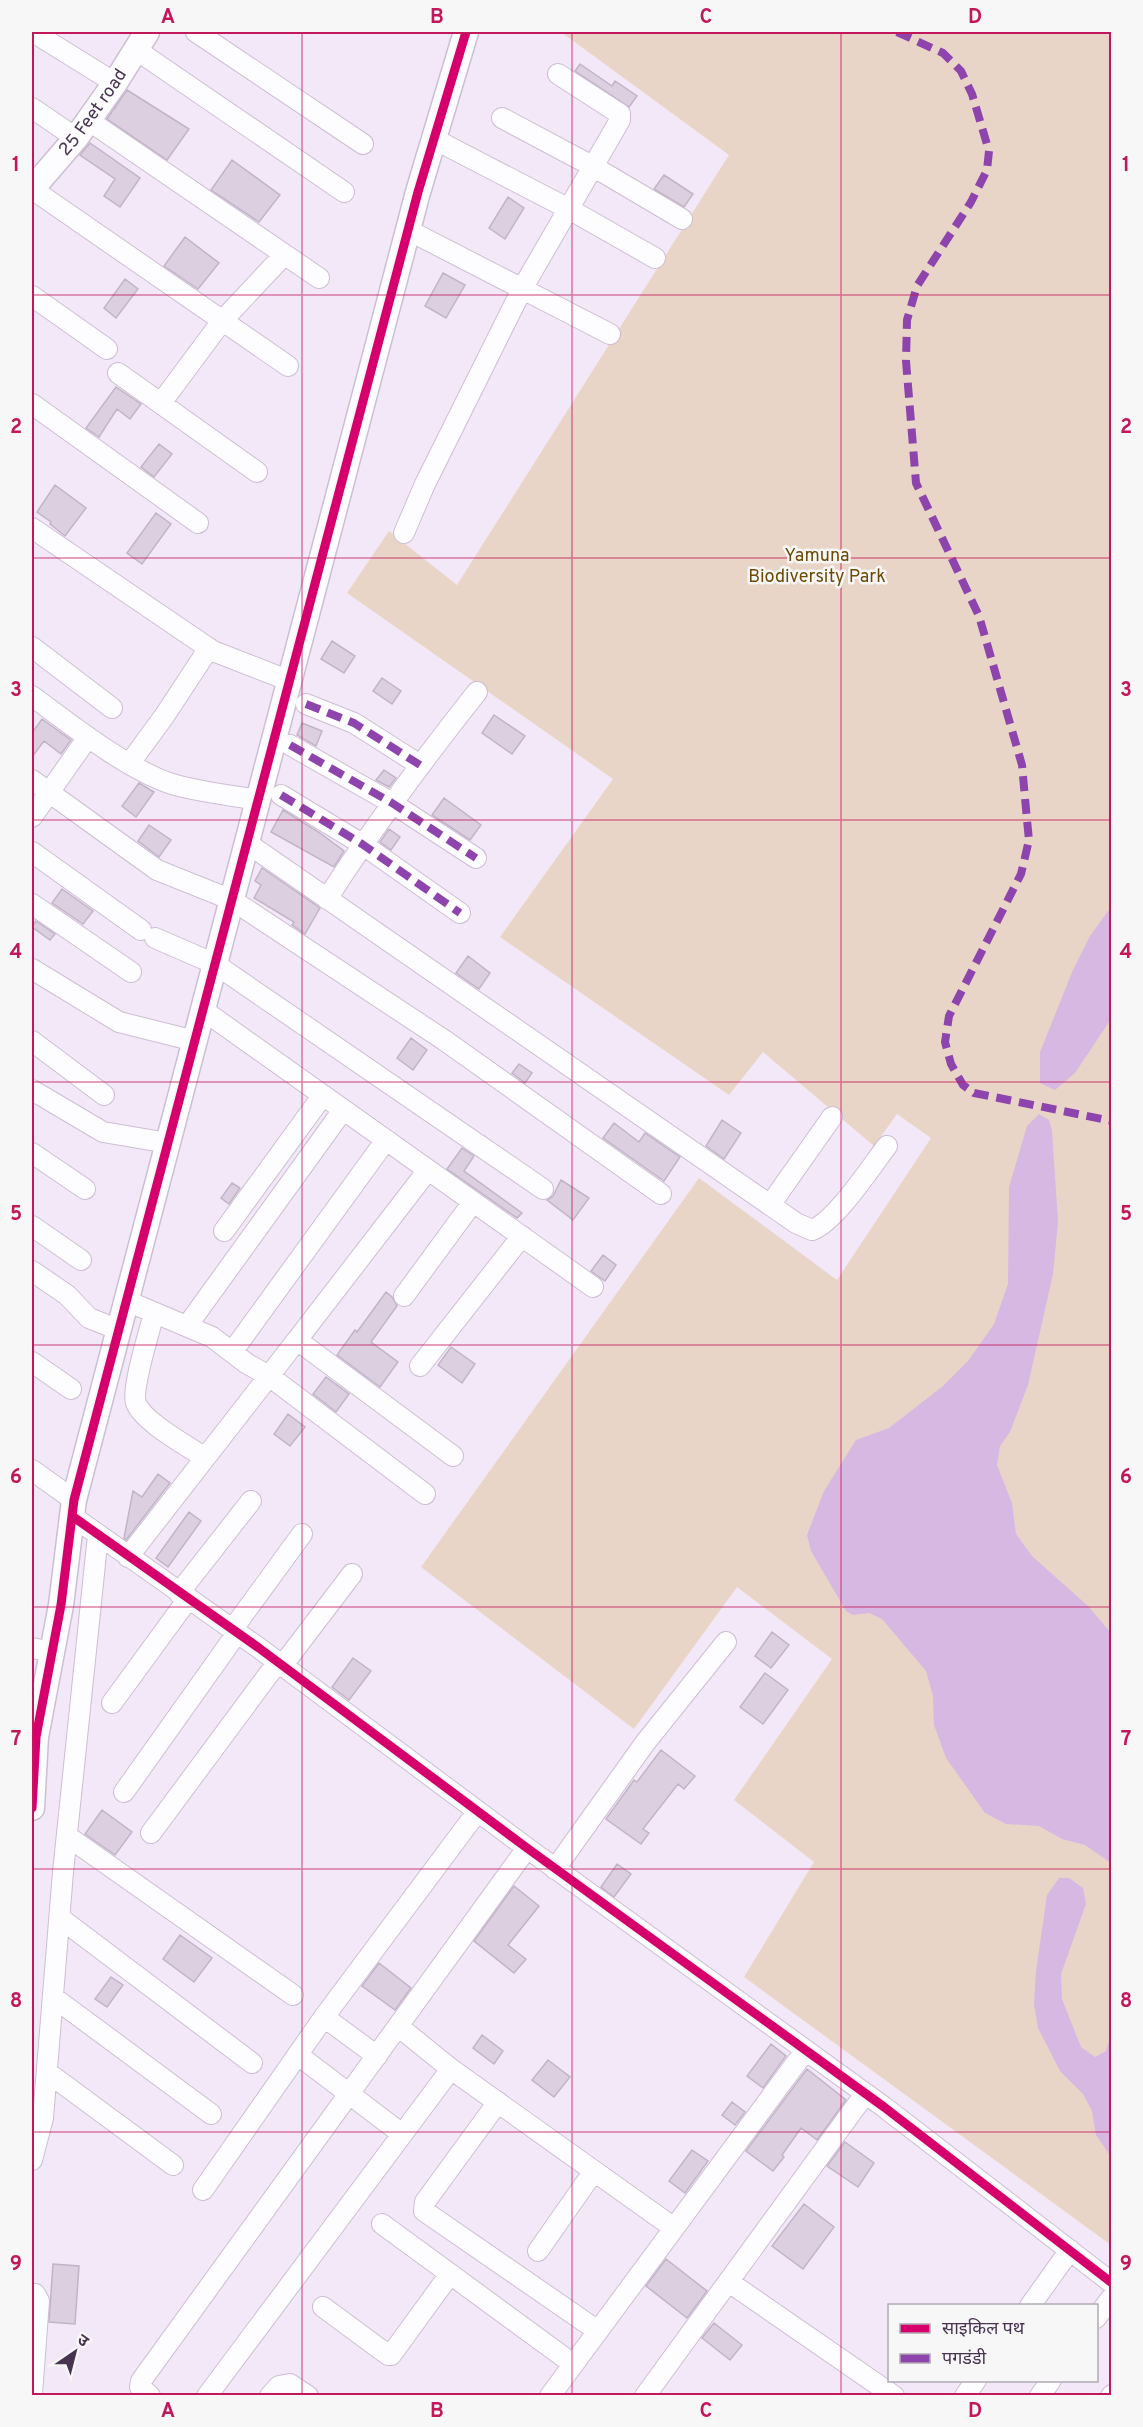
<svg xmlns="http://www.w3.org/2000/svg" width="1143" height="2427" viewBox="0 0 1143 2427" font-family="Overpass,'Noto Sans Devanagari',sans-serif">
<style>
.green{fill:#e9d5c8}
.water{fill:#d6b8e2}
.building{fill:#dbcfe0;stroke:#c2b4c8;stroke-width:1.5}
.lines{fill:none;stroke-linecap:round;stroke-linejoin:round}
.minor-casing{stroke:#cdbfd3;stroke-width:22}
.tertiary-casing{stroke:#cdbfd3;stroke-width:27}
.minor{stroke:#fdfcfe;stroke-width:20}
.tertiary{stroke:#fdfcfe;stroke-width:24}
.quiet{stroke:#8e44ad;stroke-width:8;stroke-dasharray:15 8;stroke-linecap:butt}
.cycleway-casing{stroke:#f7f7f7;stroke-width:13}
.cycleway{stroke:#d6006c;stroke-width:9}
.grid{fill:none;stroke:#c2185b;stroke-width:1.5;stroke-opacity:0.55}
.labels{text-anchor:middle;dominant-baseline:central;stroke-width:5;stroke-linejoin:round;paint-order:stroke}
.street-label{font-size:18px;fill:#483450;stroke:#f7f7f7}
.park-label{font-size:18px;fill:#6d4902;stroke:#f7f7f7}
.neatline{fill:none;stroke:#c2185b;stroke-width:2}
.grid-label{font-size:20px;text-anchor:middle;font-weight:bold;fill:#c2185b}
</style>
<rect width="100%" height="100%" fill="#f3e8f8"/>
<path class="green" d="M561,32H1111V2245L744,1977L814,1862L734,1800L832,1659L737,1587L634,1729L421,1567L699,1178L837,1280L931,1138L897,1114L874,1146L763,1052L729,1095L500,937L613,779L347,593L389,531L457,585L729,155Z"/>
<path class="water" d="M1111,907V1019L1075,1073L1055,1090L1040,1083V1052L1073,970L1090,936Z
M1039,1114L1049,1120L1052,1130L1058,1222L1053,1274L1028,1385L1010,1432L1000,1446L997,1465L1012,1503L1016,1534L1032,1556L1088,1606L1111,1633V1863L1085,1845L1062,1839L1039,1826L1006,1824L985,1813L946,1758L934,1725L933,1696L926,1671L882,1619L869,1613L853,1615L846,1611L811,1551L807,1535L824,1491L856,1440L889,1428L943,1386L968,1361L994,1324L1008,1284L1009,1187L1027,1126Z
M1059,1878H1069L1083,1888L1086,1904L1061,1974L1062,1999L1081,2047L1095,2057L1106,2051L1111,2035V2157L1096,2135L1092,2111L1083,2094L1060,2071L1038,2028L1034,2004L1036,1971L1047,1895Z"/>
<path class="building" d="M580,64L612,86L615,81L637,96L629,107L575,71Z
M127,90L189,129L167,160L107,119Z
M90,143L140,178L120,207L104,196L115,179L80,155Z
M232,160L280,195L259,222L211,190Z
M664,175L693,194L684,207L654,189Z
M508,197L524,208L505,239L489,228Z
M185,237L219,263L198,289L164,266Z
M443,273L465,285L446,318L425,306Z
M125,279L138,289L116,318L104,308Z
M116,387L141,404L130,419L117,409L99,437L86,428Z
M159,444L172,454L154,477L141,467Z
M55,485L86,508L65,536L50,524L51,522L37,512Z
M156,513L171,524L142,564L127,553Z
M332,641L355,656L344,673L321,659Z
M382,678L401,691L392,704L373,691Z
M494,715L525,736L512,754L482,733Z
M42,719L71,740L61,754L44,741L32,757V733Z
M302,723L322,731L316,746L297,735Z
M384,770L396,778L389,787L376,780Z
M139,783L154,792L136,817L122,806Z
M444,798L481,825L470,840L432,815Z
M283,810L320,833L344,851L334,867L271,832Z
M149,825L171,840L159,857L138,841Z
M389,829L400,837L391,850L380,842Z
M262,868L320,908L305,934L292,925L294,922L254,898L261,885L255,881Z
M62,889L93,911L83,924L52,903Z
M36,921L55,934L50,940L32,927Z
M468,956L490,973L479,989L456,973Z
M411,1038L427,1050L413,1070L397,1058Z
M519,1064L532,1073L525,1083L512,1073Z
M722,1120L741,1133L724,1159L706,1146Z
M614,1123L639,1142L645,1133L680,1157L664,1181L603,1138Z
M462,1148L474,1156L464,1171L522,1213L517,1218L447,1169Z
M561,1180L589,1198L573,1220L547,1200L553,1196Z
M232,1183L240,1188L229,1204L221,1198Z
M603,1255L616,1265L605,1281L591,1271Z
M386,1292L392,1297L397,1306L371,1342L398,1362L380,1387L337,1355L355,1330L357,1332Z
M451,1347L475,1364L462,1383L438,1365Z
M326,1377L349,1394L336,1412L313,1394Z
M288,1414L305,1427L290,1446L274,1434Z
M158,1474L170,1483L126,1540L124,1538L133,1491L142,1497Z
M189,1512L201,1521L168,1567L156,1558Z
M772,1632L789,1645L771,1668L755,1656Z
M353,1658L371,1671L349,1700L332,1687Z
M765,1673L788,1690L763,1724L740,1707Z
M661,1750L695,1776L684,1789L678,1784L643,1829L649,1833L641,1844L606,1819L634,1780L637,1782Z
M102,1810L132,1832L115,1855L85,1834Z
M617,1864L631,1874L614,1897L601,1887Z
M514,1886L539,1906L508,1945L526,1959L514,1973L474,1941Z
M180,1935L212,1958L194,1982L163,1959Z
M379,1963L411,1988L395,2010L362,1986Z
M111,1977L123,1985L107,2007L95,1999Z
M482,2035L503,2051L494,2064L473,2048Z
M771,2044L786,2056L763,2088L747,2076Z
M548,2060L570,2077L554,2097L532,2080Z
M807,2069L846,2100L817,2140L801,2128L782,2155L784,2157L773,2171L746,2151Z
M732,2102L745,2112L735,2125L722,2115Z
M845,2142L874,2163L858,2187L827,2166Z
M692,2150L708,2161L685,2193L669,2181Z
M804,2204L834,2227L803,2269L772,2246Z
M666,2259L707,2291L687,2318L646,2286Z
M53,2264L79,2266L75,2324L49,2322Z
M714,2323L742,2345L730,2360L702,2338Z"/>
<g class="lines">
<defs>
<path id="minor" d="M33,32L115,83
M196,32L363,144
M135,49L344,192
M32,108L76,138
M502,118L594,167L682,219
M88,120L319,278
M434,139L569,209L655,258
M32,189L288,366
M408,230L610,334
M32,296L107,349
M118,373L257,472
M161,403L222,321L284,255
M32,404L198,523
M32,528L213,651L290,681
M404,533L425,484L522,289L620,120V114L558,74
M32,647L112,708
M32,696C70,724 128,770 172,784C199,792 230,795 258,800
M306,704L354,723L420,765
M290,745L392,803L476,858
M130,763L165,715L209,648
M32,780L157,870L232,900L444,1040L661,1194
M281,795L362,844L460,913
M32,817L88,737
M247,843L796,1223L812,1230C835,1222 871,1167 887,1146
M32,852L141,930
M327,899C373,827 424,759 477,692
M32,904L131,972
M155,938L215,964L543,1189
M32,969L119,1022L195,1041
M203,1010L593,1287
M32,1041L104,1095
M32,1090L103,1132L168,1143
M32,1153L85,1189
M770,1205L832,1117
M32,1226L81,1260
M224,1231L323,1095
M32,1271L67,1295L89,1318L119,1330
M404,1296L473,1202
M127,1301L212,1337L246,1363L269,1376L425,1494
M154,1313C150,1330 131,1389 136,1403C143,1422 188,1446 205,1458
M187,1326L343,1110
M297,1340L428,1170
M232,1352L386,1140
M32,1362L71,1389
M420,1366L522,1236
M32,1470L74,1500
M72,1516L259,1648L527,1848L884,2107L1112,2283
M128,1557L297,1340L453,1456
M179,1593L251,1501
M232,1630L302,1534
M32,1648L52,1652
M282,1666L352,1574
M112,1703L188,1599
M124,1792L237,1633
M151,1833L277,1663
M67,1836L293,1995
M555,1869L645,1743L726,1642
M60,1918L252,2063
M53,1997L211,2114
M324,2017L377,2056
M398,2026L451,2069L674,2228
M298,2055L402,2134
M47,2072L173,2165
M498,2102L425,2202L424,2211L598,2331
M32,2160L43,2118L63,1872L98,1535
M203,2190L324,2017L477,1812
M382,2224L573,2364
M538,2251L594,2171
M729,2282L894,2396
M32,2294H35L39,2301L32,2394
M1030,2306L1070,2250
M323,2307L388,2355H391L450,2274
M1096,2318L1112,2297
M150,2396L140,2387L141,2381L527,1848
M207,2396L451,2069
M270,2396L279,2386L290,2384L308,2396
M550,2396L805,2051
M645,2396L865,2094
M965,2396L976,2380
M1040,2396L1051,2380
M1111,2396L1112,2395"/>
<g id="tertiary">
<path id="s1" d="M32,189L76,138L115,83L147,32"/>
<path d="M32,1808L36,1737L61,1605L74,1500L418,192L466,32"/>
</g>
</defs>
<use href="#minor" class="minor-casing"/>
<use href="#tertiary" class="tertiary-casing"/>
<use href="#minor" class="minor"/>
<use href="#tertiary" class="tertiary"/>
<path class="quiet" d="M897,32L943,53L961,71L972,94L989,151L987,170L971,202L917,286L907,320L906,361L916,483L979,616L1022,765L1027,820L1029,840L1021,874L949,1016L945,1042L951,1064L963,1085L974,1093L1112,1121
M306,704L354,723L420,765
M290,745L392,803L476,858
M281,795L362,844L460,913"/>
<defs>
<path id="cycleway" d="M72,1516L259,1648L527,1848L884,2107L1112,2283
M32,1808L36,1737L61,1605L74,1500L418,192L466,32"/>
</defs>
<use href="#cycleway" class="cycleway-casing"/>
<use href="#cycleway" class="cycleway"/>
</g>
<path class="grid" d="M302,32V2396M572,32V2396M841,32V2396M32,295H1112M32,558H1112M32,820H1112M32,1082H1112M32,1345H1112M32,1607H1112M32,1869H1112M32,2132H1112"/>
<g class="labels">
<g class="street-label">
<text stroke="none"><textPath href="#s1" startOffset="98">25 Feet road</textPath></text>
</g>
<g class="park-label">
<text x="817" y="556">Yamuna<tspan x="817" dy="21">Biodiversity Park</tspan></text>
</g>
</g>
<rect width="1143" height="2427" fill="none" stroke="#f7f7f7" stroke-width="66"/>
<rect x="888" y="2304" width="210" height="78" fill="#f7f7f7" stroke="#b1a9b4" stroke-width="1.5"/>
<rect x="900" y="2324" width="30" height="9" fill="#d6006c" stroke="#b1a9b4" stroke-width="1.5"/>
<text x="942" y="2334" font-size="18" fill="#483450">साइकिल पथ</text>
<rect x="900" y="2354" width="30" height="9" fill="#8e44ad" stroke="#b1a9b4" stroke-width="1.5"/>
<text x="942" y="2364" font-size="18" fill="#483450">पगडंडी</text>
<g transform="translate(75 2352) rotate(35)" stroke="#f7f7f7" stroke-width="4.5" paint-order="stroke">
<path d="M0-4.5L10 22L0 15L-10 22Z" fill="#483450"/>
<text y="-9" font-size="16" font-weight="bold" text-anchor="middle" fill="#483450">उ</text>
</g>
<rect x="33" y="33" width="1077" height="2361" class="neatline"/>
<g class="grid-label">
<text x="168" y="23">A</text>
<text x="437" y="23">B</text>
<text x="706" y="23">C</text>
<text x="975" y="23">D</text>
<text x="16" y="171">1</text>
<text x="1126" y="171">1</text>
<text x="16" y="433">2</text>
<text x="1126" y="433">2</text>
<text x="16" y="696">3</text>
<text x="1126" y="696">3</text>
<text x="16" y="958">4</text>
<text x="1126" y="958">4</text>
<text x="16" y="1220">5</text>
<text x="1126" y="1220">5</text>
<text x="16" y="1483">6</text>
<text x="1126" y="1483">6</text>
<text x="16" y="1745">7</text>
<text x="1126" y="1745">7</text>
<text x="16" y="2007">8</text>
<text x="1126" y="2007">8</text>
<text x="16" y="2270">9</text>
<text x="1126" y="2270">9</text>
<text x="168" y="2417">A</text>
<text x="437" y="2417">B</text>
<text x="706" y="2417">C</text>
<text x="975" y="2417">D</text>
</g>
</svg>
